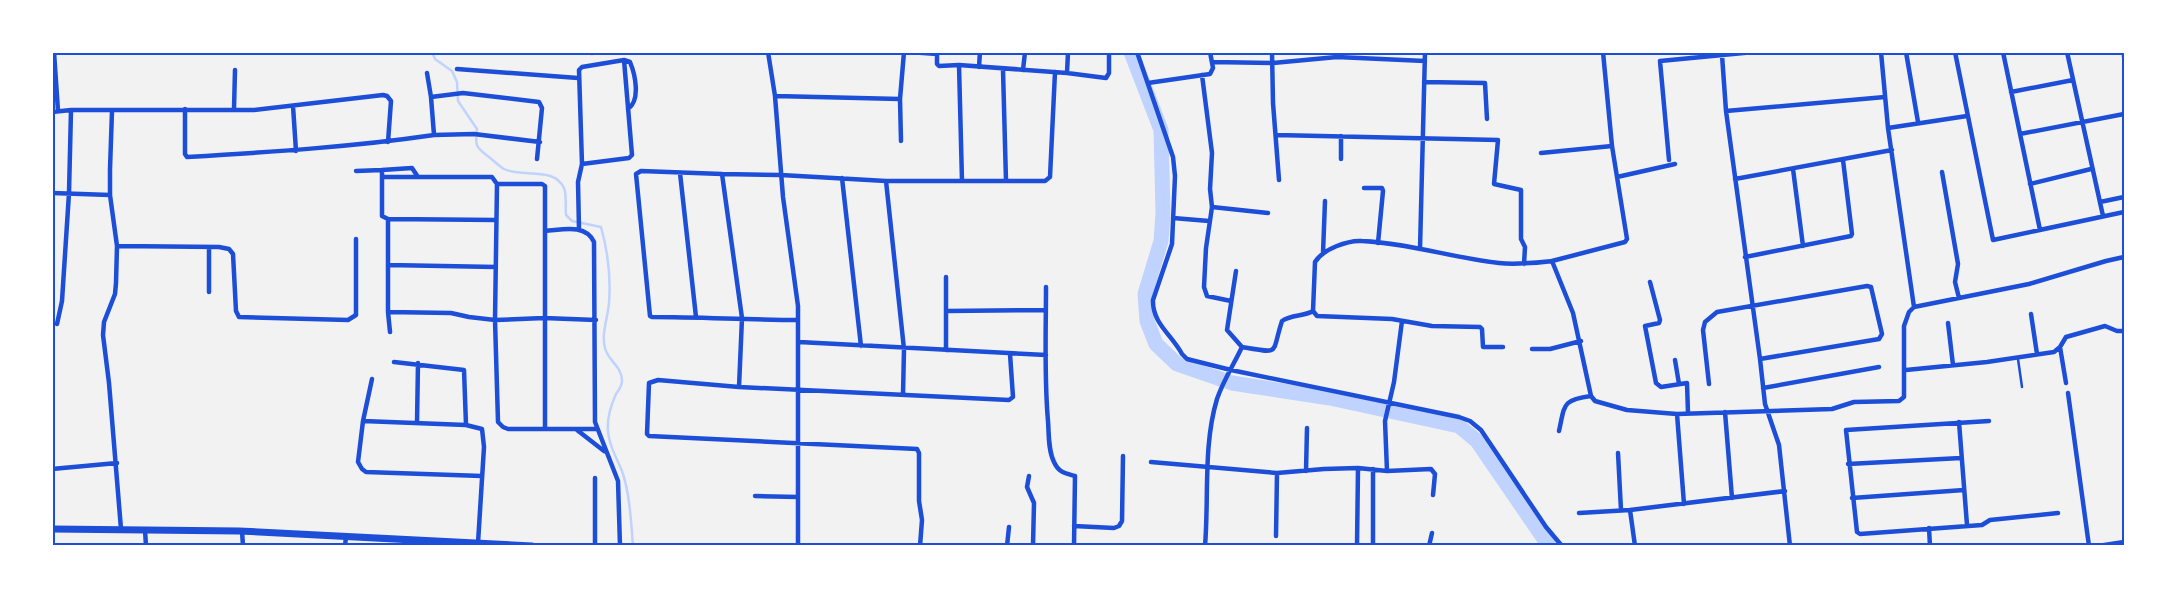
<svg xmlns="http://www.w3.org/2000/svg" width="2177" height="598" viewBox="0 0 2177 598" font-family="Karla,sans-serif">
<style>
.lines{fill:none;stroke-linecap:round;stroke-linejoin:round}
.stream{stroke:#bfd3fe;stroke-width:2.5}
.river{stroke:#bfd3fe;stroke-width:15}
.service{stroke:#1d4ed8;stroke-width:2.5}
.minor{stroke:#1d4ed8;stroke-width:4.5}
.primary{stroke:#1d4ed8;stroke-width:7}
.neatline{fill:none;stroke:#1d4ed8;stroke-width:2}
</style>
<rect width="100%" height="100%" fill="#f2f2f2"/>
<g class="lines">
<path class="stream" d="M432,52L435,59L452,71L457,82L458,101L477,129C475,145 475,147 489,157C494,161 499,166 504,169C522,178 554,166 564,188C567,195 565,208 566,215L572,221L601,227C608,252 611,277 609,303C608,317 601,334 605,348C608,361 622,366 622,381C622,386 619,390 616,394C611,405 607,420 608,431C609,448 618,459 623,474C630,496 631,522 633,546"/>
<path class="river" d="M1131,52L1161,130L1163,213L1161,241L1145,294L1147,321L1156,344L1177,364L1232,383L1330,398L1459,426L1477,441L1549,546"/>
<path class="service" d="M2018,359L2022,387"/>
<path class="minor" d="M54,52L58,111
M592,52V53
M768,52L775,96L783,197L798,306V546
M909,52L937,54
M937,52V64L939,66L959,65L1067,73L1068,52
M1137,52L1173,157L1175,176L1172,244L1153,300C1152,323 1172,335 1182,354L1187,359L1231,370L1459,417L1470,421L1481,430L1546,527L1562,546
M1272,52L1273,103L1279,180
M1881,52L1888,128L1914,307
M1906,52L1918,122
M1955,52L1993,240L2124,212
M2003,52L2040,230
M2067,52L2103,216
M2124,52V57
M1722,55L1726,111L1760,359L1765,404L1779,445L1790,546
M624,60L630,62C635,74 641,100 628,109
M1212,62L1273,63L1337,57L1425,61
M959,65L962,181
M979,67L980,52
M457,69L578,78
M1003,70L1006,181
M1023,70L1025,52
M427,73L431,97
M1067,73L1106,78L1109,73V55
M1202,75L1212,153L1210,189L1212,207L1206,248L1204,287L1207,296L1231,301
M1424,82L1485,83L1487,119
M1148,83L1210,74L1213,68L1210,52
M2011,92L2073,80
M775,96L900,99L904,52
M900,99L901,141
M293,106L296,151
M185,109V154L187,157C270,152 352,147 434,135L431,97L463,93L539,102L542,108L537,159
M234,109L235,70
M112,111L110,169V195L117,246L116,283L115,294L104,322L103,335L109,383L121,529
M1726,111L1885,97
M52,112L71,110H254L383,95L387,96L391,101L388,142
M1888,128L1967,116
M2020,134L2124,114
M434,135L474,134L540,142
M1276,135L1498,140L1494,184L1521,190V239L1525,247L1524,264
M1341,136V159
M1541,153L1612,146
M1669,160L1660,61L1754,52
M1793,169L1803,246
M382,170L412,168L418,177
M356,171L382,170V216L388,219V312L390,332
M1942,172L1958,264L1955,282L1959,298
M680,173L696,317
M722,174L781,175L886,181H1045L1050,177L1055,72
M382,177H492L497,184L495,320L498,422L503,427L508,429H596
M1617,177L1675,164
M842,178L861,346
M1735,179L1892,150
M886,181L904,349L903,395
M497,184H542L545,186V428
M2030,184L2091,169
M1364,188H1382L1383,191L1378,243
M52,193L110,195
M2100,202L2124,197
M1212,207L1268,213
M1173,218L1209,221
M388,219L496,220
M579,229L578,182L582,164L579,70L582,67L624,60L632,155L629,158L582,164
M545,231C562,230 585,223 594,242L595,422L618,481L620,546
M117,246L219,247L229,249L233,254L236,311L239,317L348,320L356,315V239
M1420,249L1425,52
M1323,253L1325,201
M1745,257L1851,236L1852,234L1843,160
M1552,261L1625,242L1627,239L1612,146L1603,52
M388,265L496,267
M1236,271L1227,330L1242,347
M1650,282L1660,320L1659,323L1645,326L1656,383L1661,387L1687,383L1688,413
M1046,287C1046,331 1044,376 1048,421C1049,434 1048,450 1054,462C1059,473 1065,473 1075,476L1074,546
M209,292V247
M947,311L1046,310
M1313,311L1317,316L1392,319L1432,326L1480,327L1482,329L1483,347H1503
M388,312L451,313L469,317L495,320L544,318L596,320
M2031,314L2037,354
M1948,323L1953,365
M57,324L62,301L69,193L71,110
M799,342L1046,355
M2060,347L2066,383
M1532,349H1550L1581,341
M946,350V277
M1675,360L1679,384
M394,362L464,370L466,425
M1906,370L1987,362L2054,352L2060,347L2066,337L2105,326L2117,331H2124
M372,379L363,421L358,462L362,469L366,472L482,476
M1709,384L1703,330L1705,322L1717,312L1867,286L1871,287L1882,334L1879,339L1760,359
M739,387L742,318L722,174L641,171L636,174L650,316L652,317C701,317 750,320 798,320
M1763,388L1879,367
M2068,393L2089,546
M1725,412L1732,498
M1677,414L1684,504
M363,421L466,425L482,429L484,447L478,543
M1989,421L1846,430L1857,532L1860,534L1982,525L1990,520L2058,513
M1959,422L1967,525
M417,423L418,363
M577,430L604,451
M1559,431C1565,404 1562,400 1591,396
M1618,453L1621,510
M1151,462L1277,473L1324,469L1358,468L1387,471L1431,469L1435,474L1433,495
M1848,464L1961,458
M52,469L117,463
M1306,471L1307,428
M1387,471L1385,421L1394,382L1402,321
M1029,476L1027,487L1034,503L1033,546
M755,496L798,497
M1852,498L1964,490
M1630,510L1635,546
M1579,513L1630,510L1785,491
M1074,526L1114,528L1119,526L1122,521L1123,456
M1929,528L1930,546
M145,530L146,546
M242,531L243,546
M1276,536L1277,473
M345,546L346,537
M595,546V478
M920,546L922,520L919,501V453L917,449L649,436L647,434L649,383L658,380L739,387L1009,400L1013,397L1010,354
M1007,546L1009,527
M1205,546C1209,498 1203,445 1217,399C1223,381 1234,364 1242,347C1282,354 1271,354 1282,321C1292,314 1303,317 1313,311L1315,262C1323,249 1348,240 1362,241C1408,243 1453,258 1499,263C1517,265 1534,263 1552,261L1573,313L1591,396L1595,401L1627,410L1677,414L1832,409L1854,402L1899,401L1904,397V326L1909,312L1914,307L2029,284L2106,261L2124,257
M1357,546L1358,468
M1373,546V469
M1429,546L1432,533
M2098,546L2124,542"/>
<path class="primary" d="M52,529L239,531L532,546"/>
</g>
<rect width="2177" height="598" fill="none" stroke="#ffffff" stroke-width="108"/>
<rect x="54" y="54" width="2069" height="490" class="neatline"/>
</svg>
